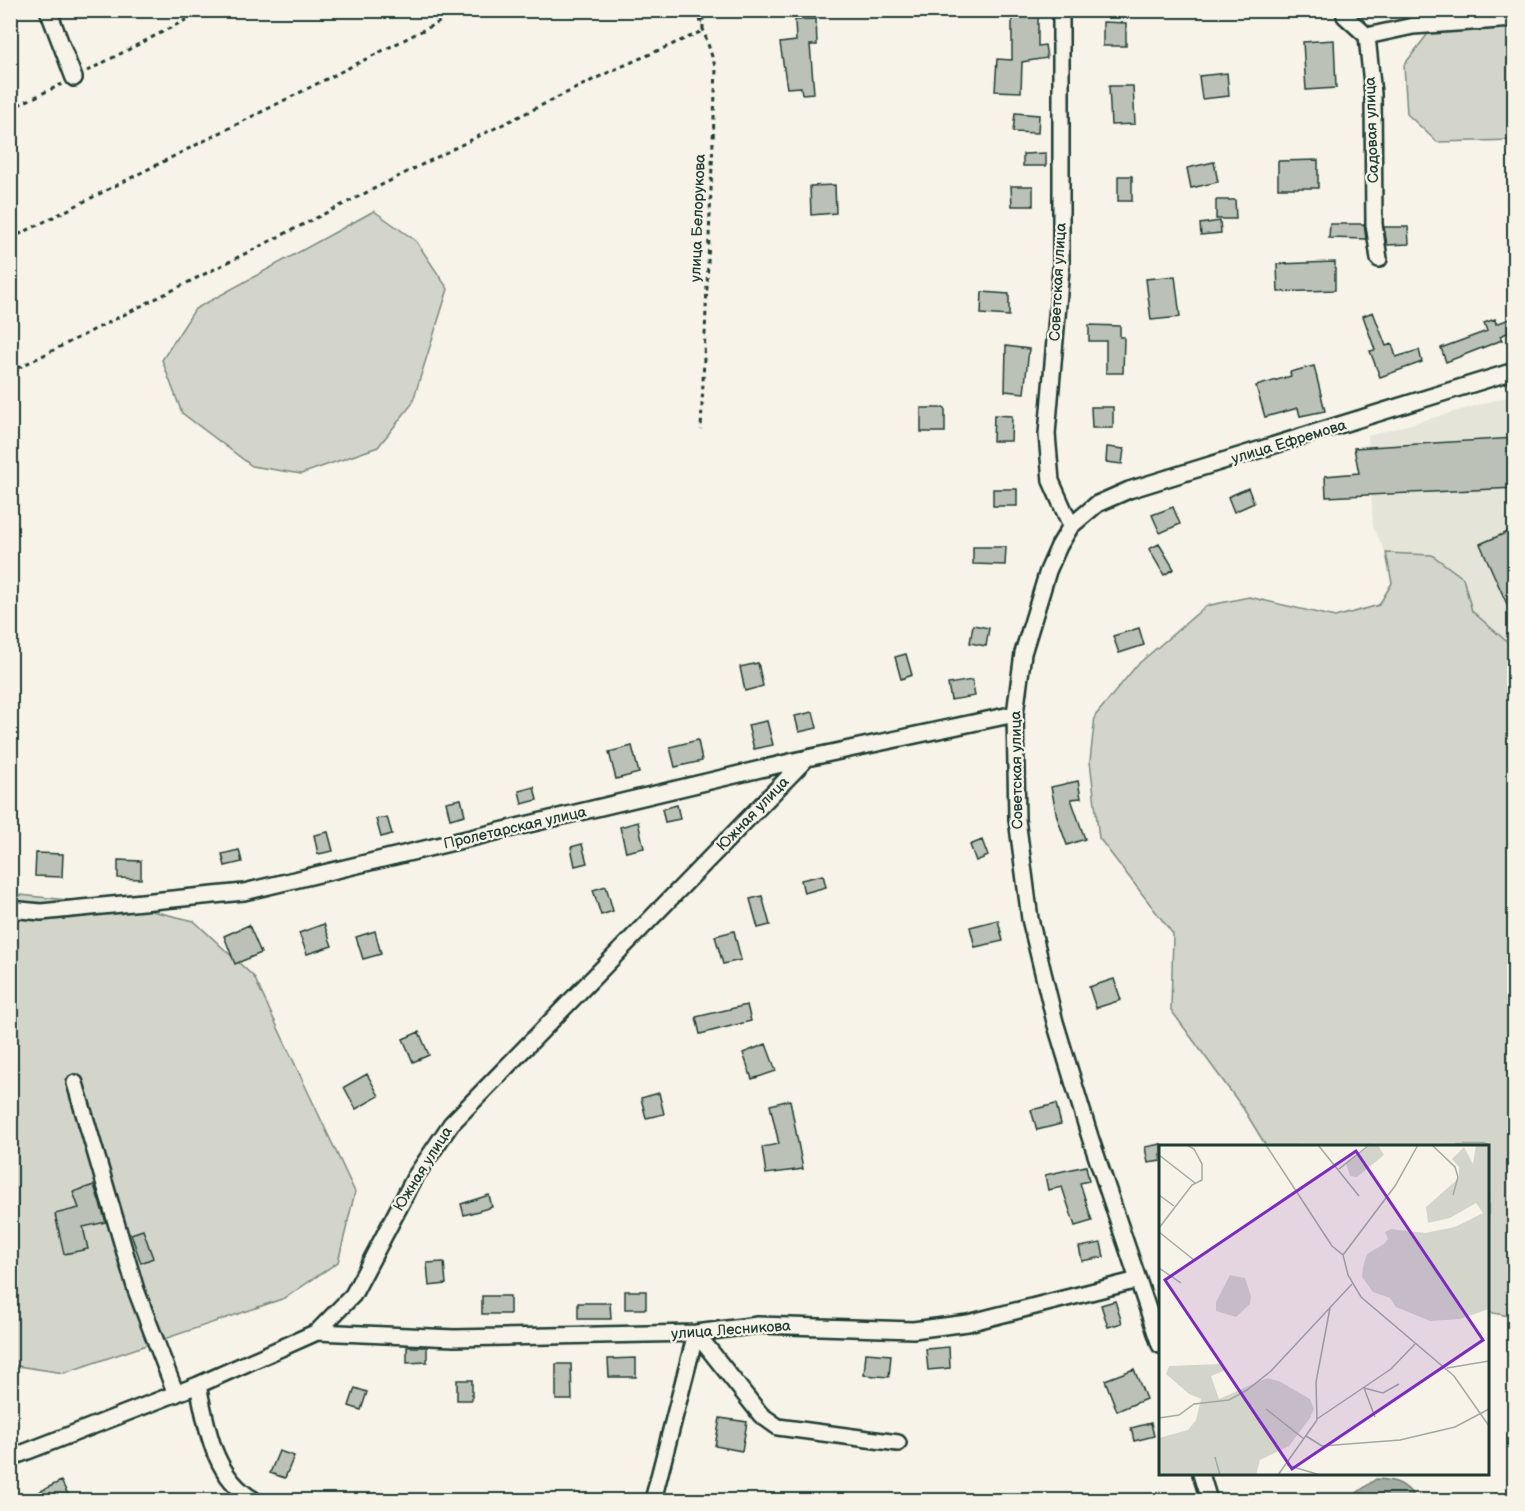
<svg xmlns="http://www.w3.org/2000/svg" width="1525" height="1511" viewBox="0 0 1525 1511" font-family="'Balsamiq Sans',sans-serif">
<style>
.built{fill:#e5e4d9}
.green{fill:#d3d5ca;stroke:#79897f;stroke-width:1.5}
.water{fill:#a4ada3;stroke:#6f8077;stroke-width:1.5}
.building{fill:#bbc1b6;stroke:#1f3d34;stroke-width:1.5}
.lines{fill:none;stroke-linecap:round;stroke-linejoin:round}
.minor-casing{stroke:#1f3d34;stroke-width:20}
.path{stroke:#1f3d34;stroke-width:3;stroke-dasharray:4.5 4.5;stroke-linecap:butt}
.minor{stroke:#f7f3e8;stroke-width:15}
.labels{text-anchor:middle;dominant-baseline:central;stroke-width:4.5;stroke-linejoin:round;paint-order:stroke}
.street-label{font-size:15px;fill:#1f3d34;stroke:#f7f3e8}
.inset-road{fill:none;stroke:#a1aaa0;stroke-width:1.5}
.view{fill:#7b2cbf;fill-opacity:0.15;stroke:#7b2cbf;stroke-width:3}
.inset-edge{fill:none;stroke:#1f3d34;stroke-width:3}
</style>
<rect width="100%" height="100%" fill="#f7f3e8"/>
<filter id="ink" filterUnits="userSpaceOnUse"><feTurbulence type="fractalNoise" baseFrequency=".0167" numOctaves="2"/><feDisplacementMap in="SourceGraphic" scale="12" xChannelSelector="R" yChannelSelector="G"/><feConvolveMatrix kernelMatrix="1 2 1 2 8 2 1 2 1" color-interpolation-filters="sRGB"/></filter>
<g filter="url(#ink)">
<path class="built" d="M1514,395V648L1472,611L1463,578L1432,555L1386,553L1373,527L1368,436Z"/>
<path class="green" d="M1514,27V140L1437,142L1407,114L1404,65L1430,31Z
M374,211L416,241L448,289L412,404L378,447L301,474L252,466L182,413L162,360L195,309Z
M1386,553L1432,555L1463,578L1472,611L1514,648V1317L1488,1312V1146H1266L1243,1108L1171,1010L1173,934L1099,838L1090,761L1095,716L1137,665L1206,606L1249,597L1335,617L1379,605L1392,583Z
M10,894L135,907L194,921L254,977L355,1192L338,1262L285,1298L64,1373L11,1365Z"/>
<path class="water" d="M1376,1479C1396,1480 1405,1483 1417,1500H1347Z"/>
<path class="building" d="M1012,13H1038V46L1045,45L1047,58L1022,62L1021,92L995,91L997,59L1012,60Z
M816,19L817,45H810L814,93L802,94L801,87L787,88L780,43L796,41L795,20Z
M1103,22L1126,23V46H1103Z
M1334,40L1336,88L1306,90L1303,42Z
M1227,73L1229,96L1202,99L1199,76Z
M1109,86H1133L1135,124L1111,125Z
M1015,113L1039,115L1038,133L1013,132Z
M1046,153V166H1023V154Z
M1318,160V188H1278V161Z
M1214,162L1218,182L1191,188L1187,168Z
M1118,176H1132V201H1118Z
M835,185L836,213L811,215L810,186Z
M1011,186H1033V206H1012Z
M1216,200H1235L1236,219H1216Z
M1220,221L1221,233L1201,235L1200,224Z
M1330,224H1364L1366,239L1329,238Z
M1384,227H1408L1409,244L1387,245Z
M1335,262V290L1278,292L1277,264Z
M1175,276L1180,317L1151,320L1146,279Z
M982,292L1009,294V316L981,314Z
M1373,312L1386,346L1392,344L1396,357L1419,350L1422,362L1380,377L1370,351L1375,350L1363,316Z
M1515,317V330L1500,336L1502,340L1446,362L1441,348L1487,331L1484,323L1495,319L1496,324Z
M1089,325L1120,326V337H1124L1123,373H1106V341H1089Z
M1006,346L1029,349L1024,393L1005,391Z
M1314,366L1325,411L1300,416L1298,408L1265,417L1256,386L1291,376L1290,372Z
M1091,407H1113V428H1092Z
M921,408H945V432H921Z
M994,415L1012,416L1011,441H993Z
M1515,438V488L1326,497L1325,476L1359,473L1354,448Z
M1107,447L1124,449L1122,464L1106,462Z
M1248,488L1254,503L1234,512L1228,497Z
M993,489H1017V506H993Z
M1173,507L1180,524L1160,533L1152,515Z
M1515,529V622L1480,544Z
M1159,544L1174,569L1164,575L1149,549Z
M973,547H1006L1005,565L973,564Z
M973,625L989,628L986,646L970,643Z
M1139,628L1144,645L1119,653L1113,636Z
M906,654L912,675L901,679L895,657Z
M758,663L763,686L745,691L740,667Z
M972,680L975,696L951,700L948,684Z
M813,712L817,728L799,732L795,716Z
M767,721L773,745L754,749L748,725Z
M698,740L702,761L675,767L670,747Z
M632,746L639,773L616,779L609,752Z
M1078,781L1081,798L1071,799L1085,839L1067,845L1057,817L1051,787Z
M534,787L537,800L522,804L519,791Z
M461,799L465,815L450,819L446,802Z
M677,805L680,819L665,822L662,809Z
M387,817L392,834L381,837L376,819Z
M638,822L644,848L626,852L620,827Z
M328,832L333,851L318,854L314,835Z
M982,840L988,856L976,861L970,845Z
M582,844L587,863L575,866L571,847Z
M239,850L242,862L225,866L222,854Z
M36,853L63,854L62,877L35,876Z
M118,860L141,861V879L118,878Z
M823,875L826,887L804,893L801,880Z
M606,886L613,911L601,915L593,890Z
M762,896L770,925L758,928L750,899Z
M998,920L1003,941L975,947L970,927Z
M324,924L332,946L307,954L299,933Z
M249,925L261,953L235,964L224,936Z
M375,931L381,954L363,959L356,937Z
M734,931L741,960L723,964L715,936Z
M1114,979L1121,1000L1096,1008L1089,987Z
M747,1005L751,1021L700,1034L696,1017Z
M419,1032L429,1055L413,1062L403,1039Z
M766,1044L776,1071L752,1079L743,1053Z
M367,1074L379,1096L356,1109L344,1087Z
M659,1093L664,1114L646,1118L641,1098Z
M790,1100L803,1169L766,1174L762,1147L779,1144L770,1105Z
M1056,1104L1061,1124L1037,1130L1031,1110Z
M1161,1144V1161L1148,1163L1145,1147Z
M1086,1166L1089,1181L1080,1183L1092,1221L1075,1226L1062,1187L1048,1190L1045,1175Z
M94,1185L106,1222L83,1227L88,1249L64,1254L55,1214L79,1208L73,1192Z
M489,1195L492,1207L464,1215L461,1204Z
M143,1230L153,1258L141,1263L131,1234Z
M1101,1243L1104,1257L1082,1261L1079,1247Z
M444,1262L446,1284L429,1286L427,1263Z
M625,1291H646V1309H625Z
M482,1296H510V1314H482Z
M1115,1301L1122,1323L1108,1327L1101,1305Z
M578,1303H610L611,1319H578Z
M407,1347H427V1362L407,1363Z
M949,1347L950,1368L928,1370L926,1349Z
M866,1353L891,1355L889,1377L864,1375Z
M636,1358V1377H609L608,1359Z
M556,1364H571L572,1400H556Z
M1134,1369L1146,1399L1117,1411L1105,1380Z
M457,1380H472V1400H457Z
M355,1388L367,1392L361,1410L349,1406Z
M720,1418L747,1422L742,1451L715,1446Z
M1151,1423L1154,1436L1134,1441L1131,1428Z
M279,1451L294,1456L285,1478L270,1473Z
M61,1481L71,1500H23Z"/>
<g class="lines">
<defs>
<path id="minor" d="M48,10L74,78
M1061,10V269L1047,434L1051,481L1071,526
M1344,10L1345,16L1367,36L1373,94L1374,224L1379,259
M1367,36L1413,26L1514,19
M10,909L41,912L244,892L807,758L1015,714
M75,1083L136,1290L176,1394
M317,1332L454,1338L696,1333L758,1325L913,1330L968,1323L1138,1280
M696,1333L761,1415L778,1427L898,1443
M1160,1345L1090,1137L1055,1022L1030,919L1017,819L1015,714L1023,653L1048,571L1059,546L1071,526L1097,504L1129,490L1514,371
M198,1385C207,1428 213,1476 254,1500
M10,1458L198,1385L317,1332L353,1295L415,1177L451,1124L807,758
M1201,1474L1209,1500
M653,1500L696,1333"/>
</defs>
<use href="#minor" class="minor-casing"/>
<path class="path" d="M697,10L716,69L701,430
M87,71L205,10
M10,109L62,84
M10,239L463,10
M10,372L461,145L609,72L703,31V10"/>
<use href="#minor" class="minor"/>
</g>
</g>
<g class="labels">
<g class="street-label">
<text transform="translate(1372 130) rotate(-92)">Садовая улица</text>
<text transform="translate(698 218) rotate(-88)">улица Белорукова</text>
<text transform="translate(1058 282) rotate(-87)">Советская улица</text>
<text transform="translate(1289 442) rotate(-17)">улица Ефремова</text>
<text transform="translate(1017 770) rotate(-91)">Советская улица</text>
<text transform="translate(753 814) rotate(-46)">Южная улица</text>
<text transform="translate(515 828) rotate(-13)">Пролетарская улица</text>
<text transform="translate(423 1169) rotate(-58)">Южная улица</text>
<text transform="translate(731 1330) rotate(-4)">улица Лесникова</text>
</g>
</g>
<g transform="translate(1159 1145)">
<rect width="330" height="330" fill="#f7f3e8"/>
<path d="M212,0H219L225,10L198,32L191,31L187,18ZM317,0H330V164L301,174L271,176L237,162L231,153L214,147L203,132L204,122L208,109L225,99L229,94L226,87L232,84L266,88L296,82L324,68L317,58L291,73L269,78L267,62L300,33V22L293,14L305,2L314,19ZM71,130L86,133L92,151L91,159L77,172L57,166V157ZM62,219L67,225L52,231L60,254L108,233L120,236L151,254L155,264L151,273L130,301L101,315L97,330H0V293L29,285L37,275L42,254L30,249L7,229L10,221Z" fill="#d3d5ca"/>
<path class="inset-road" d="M107,0L173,101L184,110L189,130L202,152L295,231L330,281M159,0L200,51M273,0L296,22L299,32L294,50M0,10L36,38M180,24L210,0M0,50L15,61M0,83L33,40L43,35V19L35,4L28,0M0,87L35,115M184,110L236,41L259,0M0,123L22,138M288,223L330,216M205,243L224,248L240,239M205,243L216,272M107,264L145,294M0,273L20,270L35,259L70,255L88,245L112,226L193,139M158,274L232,224L256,199M147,291L163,301L241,295L296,282L330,264M56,312L61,330M128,320L161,330M119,330L158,275L157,237L171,163"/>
<path class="view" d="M197,6L324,195L133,324L6,135Z"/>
<rect width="330" height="330" class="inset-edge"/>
</g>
<rect width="1525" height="1511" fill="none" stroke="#f7f3e8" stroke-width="36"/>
<rect x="18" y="18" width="1489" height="1475" fill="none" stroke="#1f3d34" stroke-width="2" filter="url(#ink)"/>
</svg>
